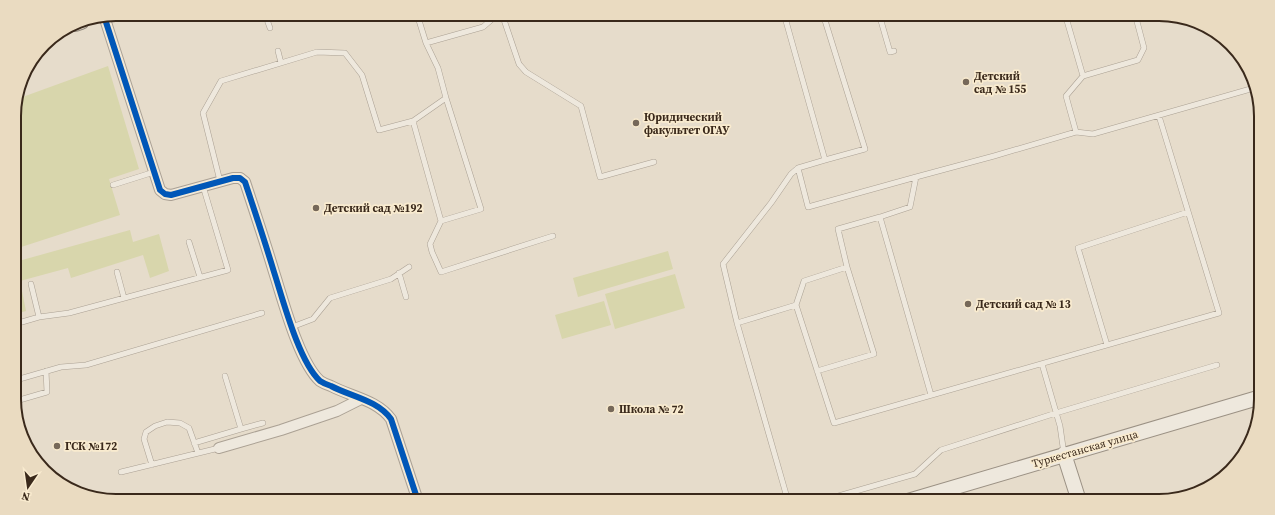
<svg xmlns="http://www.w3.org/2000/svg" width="1275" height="515" viewBox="0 0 1275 515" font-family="'Source Serif 4',serif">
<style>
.green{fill:#d8d6ac}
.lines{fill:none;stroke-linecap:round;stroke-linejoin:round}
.lane-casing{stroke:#aba194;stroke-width:6}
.street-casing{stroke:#aba194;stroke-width:12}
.secondary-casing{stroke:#9b9184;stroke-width:16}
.primary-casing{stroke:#90877b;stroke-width:18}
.lane{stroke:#eee8dd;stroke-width:5}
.street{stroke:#eee8dd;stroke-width:10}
.secondary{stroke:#eee8dd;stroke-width:14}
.primary{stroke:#e6dece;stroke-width:16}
.cycleway-casing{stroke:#f9ebcf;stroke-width:8}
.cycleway{stroke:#0057b8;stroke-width:6}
.poi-dot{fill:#766859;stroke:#f9ebcf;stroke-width:1.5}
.labels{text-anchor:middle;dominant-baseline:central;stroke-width:3.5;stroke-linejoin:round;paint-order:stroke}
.poi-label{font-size:11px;font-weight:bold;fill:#3a291b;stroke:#f9ebcf;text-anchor:start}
.street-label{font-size:11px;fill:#3a291b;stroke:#f9ebcf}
.rim{fill:none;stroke:#3a291b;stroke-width:2}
</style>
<rect width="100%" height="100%" fill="#e6dccb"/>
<path class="green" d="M108,66L139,169L109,179L120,215L15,249L14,109L17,99Z
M130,230L133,242L159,234L169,271L150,278L143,255L71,278L68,268L20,281L26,311L15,314V262Z
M668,251L673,269L578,297L573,278Z
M675,274L685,308L615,329L605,294Z
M604,301L611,325L562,339L555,315Z"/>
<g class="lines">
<defs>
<path id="lane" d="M265,14L270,28
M417,14L426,43L438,68L446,98L413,121L441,221L430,244L432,252L441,272L553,236
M502,14L519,64L526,72L581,106L600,177L654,162
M748,14V17L760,14
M784,14L825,160L798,168L791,174L771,203L723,264L737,323L788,501
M823,14L865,149L825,160
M879,14L890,52L894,51
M1065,14L1083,76L1138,60L1144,48L1135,14
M1135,16L1144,14
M426,43L483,27L498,14
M278,51L281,63
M1083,76L1066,96L1076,132L1093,134L1254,88
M798,168L808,207L916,177
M220,181L203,113L221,81L317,52L345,53L362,75L379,130L413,121
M113,185L154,172
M880,217L910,207L916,177L994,156L1076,132
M441,221L481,209L446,98
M189,242L200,277
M847,267L838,229L880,217L931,395
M117,272L124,298
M399,273L406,297
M31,284L39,317
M796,305L834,423L1219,313L1159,116
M737,323L796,305L804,281L847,267L874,354L817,371
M15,324L39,317L69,313L228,270L203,186
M292,327L313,319L330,298L391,279L409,267
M1107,345L1078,248L1188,212
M1042,364L1060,426L1064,454
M16,380L61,367L86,365L262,313
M16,401L47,392L46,371
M241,429L263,423
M194,443L241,429L225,376
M152,465L144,439L146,432L155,426L167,422L180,423L189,428L198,453
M121,472L219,448
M821,501L915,474L941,450L1056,413L1217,365"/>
<path id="street" d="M104,16L160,190L165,194L171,195L233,178H240L245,182C255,212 265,242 274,272C283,300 299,362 320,381C323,383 328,385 331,386C352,397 377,400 391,419L418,501
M219,448L281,430L337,411L361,399"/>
<path id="secondary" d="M1064,454L1079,501
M908,501L1261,397"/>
<path id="primary" d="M75,23L81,21"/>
</defs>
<use href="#lane" class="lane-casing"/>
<use href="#street" class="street-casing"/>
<use href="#secondary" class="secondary-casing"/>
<use href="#primary" class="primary-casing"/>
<use href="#lane" class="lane"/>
<use href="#street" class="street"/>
<use href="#secondary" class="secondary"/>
<use href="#primary" class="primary"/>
<defs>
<path id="cycleway" d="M104,16L160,190L165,194L171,195L233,178H240L245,182C255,212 265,242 274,272C283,300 299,362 320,381C323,383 328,385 331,386C352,397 377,400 391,419L418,501"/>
</defs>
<use href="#cycleway" class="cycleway-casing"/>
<use href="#cycleway" class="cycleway"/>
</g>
<g class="poi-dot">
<circle cx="966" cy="82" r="4"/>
<circle cx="636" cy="123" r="4"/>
<circle cx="316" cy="208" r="4"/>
<circle cx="968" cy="304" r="4"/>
<circle cx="611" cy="409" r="4"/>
<circle cx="57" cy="446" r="4"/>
</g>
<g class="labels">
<g class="poi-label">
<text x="974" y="76">Детский<tspan x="974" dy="13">сад № 155</tspan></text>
<text x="644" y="117">Юридический<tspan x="644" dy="13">факультет ОГАУ</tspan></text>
<text x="324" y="208">Детский сад №192</text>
<text x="976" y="304">Детский сад № 13</text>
<text x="619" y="409">Школа № 72</text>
<text x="65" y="446">ГСК №172</text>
</g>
<g class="street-label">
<text transform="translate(1085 449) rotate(-16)">Туркестанская улица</text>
</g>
</g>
<path d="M0 0H1275V515H0ZM116 21H1159A95 95 0 0 1 1254 116V399A95 95 0 0 1 1159 494H116A95 95 0 0 1 21 399V116A95 95 0 0 1 116 21Z" fill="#eadbc1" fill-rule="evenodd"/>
<path class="rim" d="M116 21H1159A95 95 0 0 1 1254 116V399A95 95 0 0 1 1159 494H116A95 95 0 0 1 21 399V116A95 95 0 0 1 116 21Z"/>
<g transform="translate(28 487) rotate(193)" stroke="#f9ebcf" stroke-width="3" paint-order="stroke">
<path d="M0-3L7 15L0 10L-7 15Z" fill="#3a291b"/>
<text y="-6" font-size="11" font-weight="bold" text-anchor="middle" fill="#3a291b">N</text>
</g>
</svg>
